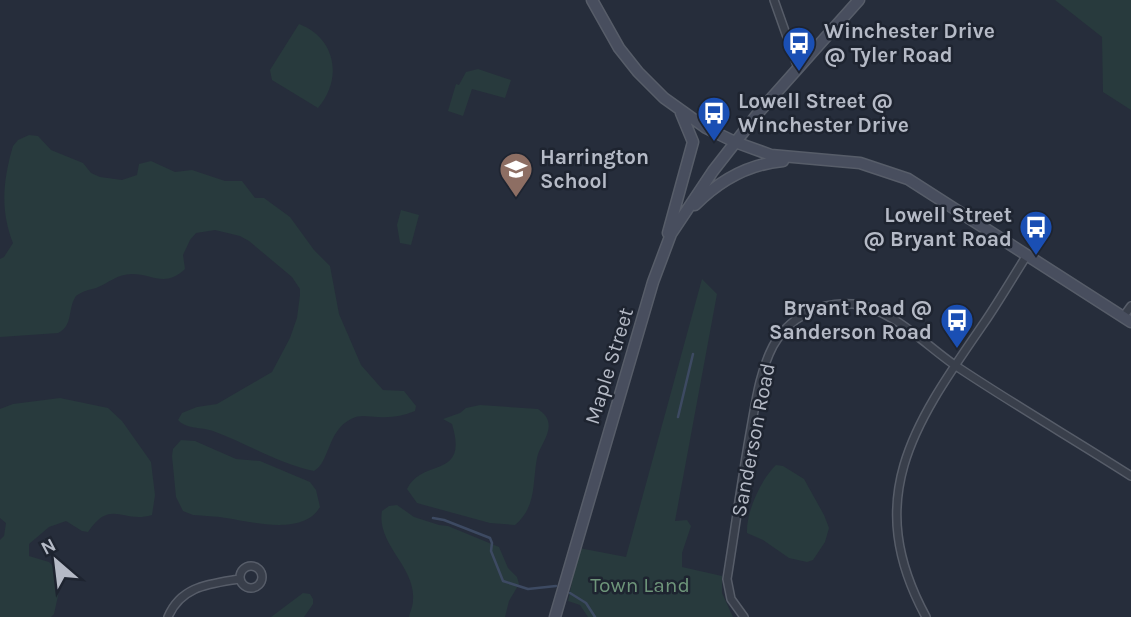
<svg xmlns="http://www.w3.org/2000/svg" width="1131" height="617" viewBox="0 0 1131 617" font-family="Karla,sans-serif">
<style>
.green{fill:#283a3d}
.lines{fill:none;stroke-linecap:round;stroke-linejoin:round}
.stream{stroke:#3d4a62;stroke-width:2.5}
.street-casing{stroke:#575d69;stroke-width:10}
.secondary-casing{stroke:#575d69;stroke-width:13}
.street{stroke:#393f4b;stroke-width:7}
.secondary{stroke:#484e5e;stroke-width:10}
.labels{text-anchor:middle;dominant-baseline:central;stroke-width:5;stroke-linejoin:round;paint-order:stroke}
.poi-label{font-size:21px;font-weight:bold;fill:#b5bac6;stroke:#1e2430;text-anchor:start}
.street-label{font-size:21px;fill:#b5bac6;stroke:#1e2430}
.park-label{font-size:21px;fill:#6e957a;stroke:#1e2430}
</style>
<rect width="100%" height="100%" fill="#262d3b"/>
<path class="green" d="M1055,0H1131V110L1103,92L1102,37Z
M299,24C336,38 343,79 318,108L272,80L270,70Z
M478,69L511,80L505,98L472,89L463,116L448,111L456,84L459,85L466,72Z
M29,135L38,136L51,150L83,163L91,173L100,177L122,180L137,175L139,164L151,161L175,172L192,170L225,181H242L255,198H264L290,217L314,250L330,266L339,314L361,365L383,390L404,391L416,406L415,411C403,416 391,418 378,417C368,417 361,414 351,419C327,431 330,462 314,471C279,464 246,443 213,431C201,427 186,429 178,420L182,413L197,407L217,404L272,372L290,338L297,318L300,295V289L292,277L249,241L240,236L215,230L196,233L190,240L183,255L185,269C165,288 153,274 132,274C117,274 109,283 96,288C88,290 83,291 76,296C67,309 74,325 58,333L0,337V259L4,257L13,243C0,210 3,180 13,146L18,140Z
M401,210L419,215L411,245L400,243L397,225Z
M702,279L717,294L675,521L687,520L691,526L682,553V567L722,576V593L733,617H588L580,605L568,601L579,548L626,557Z
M60,398L108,408L122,421L151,462L155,495L152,515C122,524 111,498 88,532L82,531L66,521L49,527L29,544V556L49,562C65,577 58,595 54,614L51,617H0V540L4,536L6,523L0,518V409L13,404Z
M480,405L538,409C542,412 547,416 548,421C552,433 539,447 537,458C532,484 537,506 515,525L490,523L424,505L417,503L407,489C423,457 469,480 452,424L443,419L460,413L466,408Z
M181,440L195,441L236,459L260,461L310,482L316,490L320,507C303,536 253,522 226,518C215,516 204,516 193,515L183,511L176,497L172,456L173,449Z
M776,465L783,466L804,479L824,515L829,528L825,542L813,560L807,562L789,558L763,540L747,533C746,512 761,479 776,465Z
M397,505L414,517L439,525L448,526L499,547L508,568L517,577L519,584L509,601L505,617H409C410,612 413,606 413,600C416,567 376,544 382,511L389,506Z
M303,593L310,594L313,599V604L304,617H271Z"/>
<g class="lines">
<path class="stream" d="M678,417L693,354
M433,518L444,520L490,538L492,543L491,551L503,581L528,589L556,586
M570,593L586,603L595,617"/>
<defs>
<path id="street" d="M774,0L798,68
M1123,317L1131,306
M240 577a11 11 0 1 1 22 0a11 11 0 1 1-22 0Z
M168,617C181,586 209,584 239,579
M744,617L731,599L727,579C735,529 742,478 751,428C756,400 760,371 773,346C788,318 820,301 853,304C893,309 924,344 956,366C1013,404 1073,439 1131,476
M926,617C861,497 915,423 984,323C999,301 1013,277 1027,255"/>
<path id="secondary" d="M592,0L619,48L638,72L664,98L706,128L735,142L771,155L860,163L908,179L1131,322
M695,205C719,181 749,164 783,161
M668,233L693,142L681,113
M555,617L653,282L671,234L713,171L759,112L859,0"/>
</defs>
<use href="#street" class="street-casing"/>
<use href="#secondary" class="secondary-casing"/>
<use href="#street" class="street"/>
<use href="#secondary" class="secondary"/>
</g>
<defs>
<symbol id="bus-pin" viewBox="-11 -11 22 30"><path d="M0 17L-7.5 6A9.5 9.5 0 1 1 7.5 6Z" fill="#1a4fb4" stroke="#1e2430"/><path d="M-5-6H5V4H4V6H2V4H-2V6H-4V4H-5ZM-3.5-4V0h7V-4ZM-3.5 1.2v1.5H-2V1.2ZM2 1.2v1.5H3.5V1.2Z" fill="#fff"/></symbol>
<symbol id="school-pin" viewBox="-11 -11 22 30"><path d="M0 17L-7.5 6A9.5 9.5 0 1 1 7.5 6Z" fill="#8d6e63" stroke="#1e2430"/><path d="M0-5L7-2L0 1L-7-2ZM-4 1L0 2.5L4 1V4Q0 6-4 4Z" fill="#fff"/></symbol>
</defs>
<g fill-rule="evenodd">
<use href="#bus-pin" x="780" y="24" width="38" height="52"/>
<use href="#bus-pin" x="695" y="94" width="38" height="52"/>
<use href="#school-pin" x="497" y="150" width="38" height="52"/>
<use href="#bus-pin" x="1017" y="208" width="38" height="52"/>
<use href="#bus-pin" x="938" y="301" width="38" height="52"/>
</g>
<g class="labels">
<g class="poi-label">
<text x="824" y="31">Winchester Drive<tspan x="824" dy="24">@ Tyler Road</tspan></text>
<text x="738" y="101">Lowell Street @<tspan x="738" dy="24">Winchester Drive</tspan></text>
<text x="540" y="157">Harrington<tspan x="540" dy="24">School</tspan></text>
<text x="1012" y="215" text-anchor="end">Lowell Street<tspan x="1012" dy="24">@ Bryant Road</tspan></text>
<text x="932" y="308" text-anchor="end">Bryant Road @<tspan x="932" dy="24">Sanderson Road</tspan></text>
</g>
<g class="street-label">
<text transform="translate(609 366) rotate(-73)">Maple Street</text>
<text transform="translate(753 440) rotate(-79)">Sanderson Road</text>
</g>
<g class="park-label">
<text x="640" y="585">Town Land</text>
</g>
</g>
<g transform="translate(56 561) rotate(332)" stroke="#1e2430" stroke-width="5" paint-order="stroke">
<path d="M0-5L12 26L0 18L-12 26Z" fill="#b5bac6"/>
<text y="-10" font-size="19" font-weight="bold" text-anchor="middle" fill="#b5bac6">N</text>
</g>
</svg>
